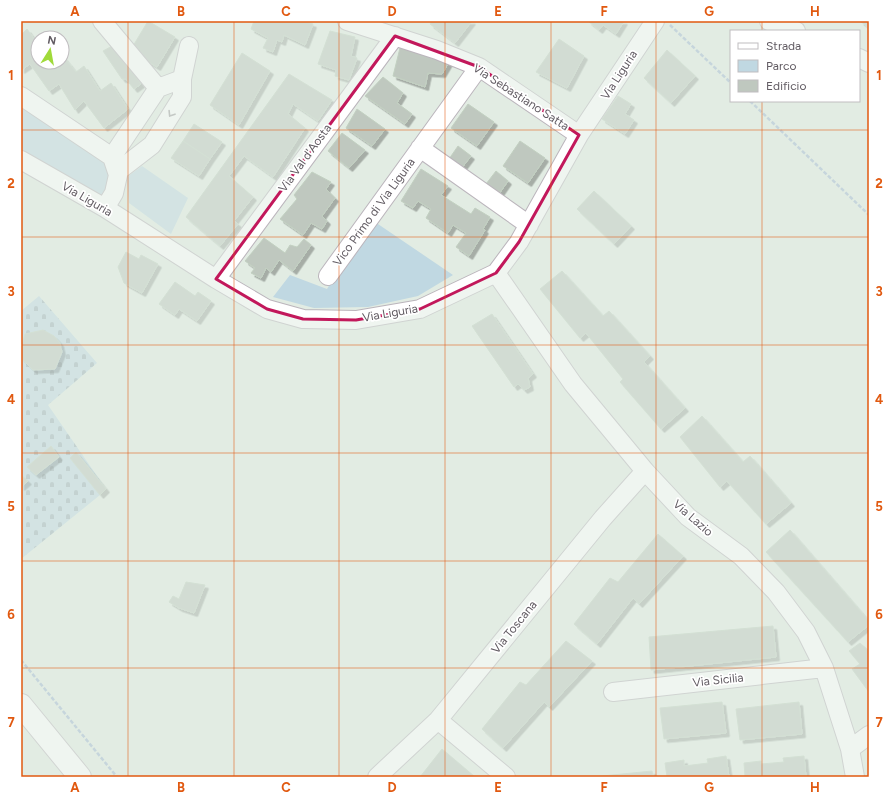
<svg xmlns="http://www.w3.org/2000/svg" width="890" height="798" viewBox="0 0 890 798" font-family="Figtree,sans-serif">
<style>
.cemetery{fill:url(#cemetery-stones)}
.green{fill:#c0d8e2}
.building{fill:#bfc8bf;stroke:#c2d0c1;filter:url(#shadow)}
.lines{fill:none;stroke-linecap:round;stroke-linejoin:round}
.street-casing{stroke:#bbb5bc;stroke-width:20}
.secondary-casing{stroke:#bfb8bf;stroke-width:24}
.path{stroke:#a5b9d3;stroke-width:2.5;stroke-dasharray:4 2;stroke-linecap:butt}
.street{stroke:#fff;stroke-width:18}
.secondary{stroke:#fff;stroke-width:22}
.oneway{stroke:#a09da1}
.marked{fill:none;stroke:#c2185b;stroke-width:3;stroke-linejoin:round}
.grid{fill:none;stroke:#e15910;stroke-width:1;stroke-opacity:0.55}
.labels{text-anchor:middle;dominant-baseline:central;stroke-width:3.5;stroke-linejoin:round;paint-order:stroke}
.street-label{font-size:12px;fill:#615b62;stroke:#fff}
.neatline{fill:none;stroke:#e15910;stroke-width:1.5}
.grid-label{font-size:13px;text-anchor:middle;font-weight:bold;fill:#e15910}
</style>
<defs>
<pattern id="cemetery-stones" width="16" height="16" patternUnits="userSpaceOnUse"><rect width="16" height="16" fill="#c0d8e2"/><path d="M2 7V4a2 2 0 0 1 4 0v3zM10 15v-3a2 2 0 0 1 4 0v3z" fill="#9fb2bb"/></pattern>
<filter id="shadow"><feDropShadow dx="3.5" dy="3.5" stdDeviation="0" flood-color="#0004"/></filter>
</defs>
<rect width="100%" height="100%" fill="#e2ece3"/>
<path class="cemetery" d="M39,296L97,363L48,405L106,489L100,495L21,559V311Z"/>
<path class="green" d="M21,102L107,158L114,187L101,195L21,149Z
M142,166L188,198L171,234L129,203L127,177Z
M375,222L453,275L418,296L368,307L314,308L273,297L290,275L327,289L339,269Z"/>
<path class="building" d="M148,21L175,37L157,67L130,51Z
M254,21H304L313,24L305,45L284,35L282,42L277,40L273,52L263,48L268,38L251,29Z
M432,21H472L455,43L430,24Z
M588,21H624L616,34L603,25L599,30Z
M860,21H869V28Z
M27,29L38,44V62H62V55L76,72L84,66L100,91L111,83L128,109L104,128L84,101L75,110L59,84L49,91L30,64L21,70V35Z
M330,31L355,37L351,56L357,58L349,80L335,76L336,70L318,64Z
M559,39L584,56L567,88L536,72Z
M114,45L141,84L134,89L126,79H122L103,51Z
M400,48L449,62L442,74L428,73L425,87L393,76Z
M667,50L695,76L671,103L644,78Z
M242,53L270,71L239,125L210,105Z
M289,74L332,100L318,121L293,104L288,114L305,128L273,177L244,156L229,176L253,197L234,221L238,224L220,246L186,217Z
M383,77L403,93L397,103L412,114L405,124L365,96Z
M618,96L631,104L625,114L634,120L625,134L602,119Z
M468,104L494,122L477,146L451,128Z
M357,109L385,129L372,146L346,128Z
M194,124L222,142L210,159L183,141Z
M342,133L365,150L349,168L328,151Z
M183,141L210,159L199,176L171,158Z
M520,141L545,158L528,183L503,166Z
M458,146L471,156L461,169L449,159Z
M421,169L448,186L441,195L471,214L475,208L490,217L483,229L485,230L469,256L456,247L466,233L453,225L448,233L426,218L431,209L418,201L413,208L401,201Z
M496,171L508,181L499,194L486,184Z
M312,172L331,182L326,189L335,198L322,216L327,221L322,229L311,223L303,235L280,219L297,199L294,195Z
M594,191L631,226L614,244L577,209Z
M264,238L285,253L290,245L297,247L304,239L311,245L293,271L279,260L271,272L266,268L261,278L251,273L255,268L245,261Z
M126,252L139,259L141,255L158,264L142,293L124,283L118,267Z
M562,271L603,316L609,311L650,356L644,362L685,408L661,429L620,382L623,379L586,333L580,338L540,289Z
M175,282L195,296L198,292L211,301L197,321L179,309L175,315L159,304Z
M492,314L533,374L528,378L530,387L524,390L518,384L514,387L472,326Z
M43,330L54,336L60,343L62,352L55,369L33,370L21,358V349L25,334Z
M702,416L743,462L750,456L791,503L766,524L727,481L720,487L680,437Z
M51,446L59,457L36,475L27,467Z
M76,452L106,489L100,495L70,458Z
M21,475L28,481L21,487Z
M790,530L869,621V625L848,642L766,552Z
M658,534L683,556L639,604L633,598L597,644L574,624L610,578L618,582Z
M186,582L205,585L194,613L179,608L169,602L173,596L179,599Z
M773,626L776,657L651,670L649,637Z
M566,641L592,661L549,707L544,702L503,748L482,729L520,682L526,685Z
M860,643L869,651V692L852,669L860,664L849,651Z
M722,702L726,733L664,739L660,708Z
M799,702L802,734L740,740L736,709Z
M442,749L475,777H420Z
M726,756L729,777H667L665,763L684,760V766L708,763L707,759Z
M804,756L806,777H745L744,763L761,761V764L784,762L783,758Z
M652,771L653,777H592Z"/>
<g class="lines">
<defs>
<path id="street" d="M102,21L158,88
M347,21L437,50L479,67L579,135
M769,21L796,31
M859,58L869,63
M21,96L112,157L118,175L114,193L105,208
M420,148L529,225
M112,157L158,88L182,79L189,46
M21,160L105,208L216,279L267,309L303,319L356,320L420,309L496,273L519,242L579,135L655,21
M117,172L152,145L182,97V79
M496,273L573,384L645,471L688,517L741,556L776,592L806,632L824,668L850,749L855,777
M328,276L479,67
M216,279L395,36
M613,692L824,668
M438,720L506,777
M850,749L869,735
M377,777L438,720L603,518L645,471"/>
<path id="secondary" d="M21,705L80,777"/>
</defs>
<use href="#street" class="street-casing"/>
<use href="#secondary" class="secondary-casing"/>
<path class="path" d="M670,25L731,83
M750,101L869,215
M21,660L117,777"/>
<use href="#street" class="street"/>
<use href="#secondary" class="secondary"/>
</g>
<defs><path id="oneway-chevron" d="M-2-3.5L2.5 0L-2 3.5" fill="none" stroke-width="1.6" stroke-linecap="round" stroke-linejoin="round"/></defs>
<use class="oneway" href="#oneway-chevron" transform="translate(171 114) rotate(122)"/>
<path d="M0 0H890V798H0ZM395,36L479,67L579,135L519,242L496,273L420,309L356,320L303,319L267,309L216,279Z" fill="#e2ece3" fill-opacity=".55" fill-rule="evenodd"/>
<path class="marked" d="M395,36L479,67L579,135L519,242L496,273L420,309L356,320L303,319L267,309L216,279Z"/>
<path class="grid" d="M128,21V777M234,21V777M339,21V777M445,21V777M551,21V777M656,21V777M762,21V31M762,101V777M21,130H869M21,237H869M21,345H869M21,453H869M21,561H869M21,668H869"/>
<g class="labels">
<g class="street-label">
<text transform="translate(619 75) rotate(-57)">Via Liguria</text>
<text transform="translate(521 97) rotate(33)">Via Sebastiano Satta</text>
<text transform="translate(305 158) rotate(-54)">Via Val d'Aosta</text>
<text transform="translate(87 199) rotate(30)">Via Liguria</text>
<text transform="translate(374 212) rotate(-54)">Vico Primo di Via Liguria</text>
<text transform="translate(390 313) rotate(-10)">Via Liguria</text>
<text transform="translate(693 518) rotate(41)">Via Lazio</text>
<text transform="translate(514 627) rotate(-51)">Via Toscana</text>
<text transform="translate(718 680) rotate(-6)">Via Sicilia</text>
</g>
</g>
<rect width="890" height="798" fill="none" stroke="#ffffff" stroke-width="44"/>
<rect x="730" y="30" width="130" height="72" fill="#ffffff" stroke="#c0bdc0"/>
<rect x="738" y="43" width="20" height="6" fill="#ffffff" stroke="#c0bdc0"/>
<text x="766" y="50" font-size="12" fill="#615b62">Strada</text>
<rect x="738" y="60" width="20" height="12" fill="#c0d8e2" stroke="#c0bdc0"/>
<text x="766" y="70" font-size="12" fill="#615b62">Parco</text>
<rect x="738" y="80" width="20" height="12" fill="#bfc8bf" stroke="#c0bdc0"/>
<text x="766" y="90" font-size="12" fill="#615b62">Edificio</text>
<g transform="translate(50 50) rotate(11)"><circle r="19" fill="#ffffff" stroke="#c0bdc0"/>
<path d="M0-3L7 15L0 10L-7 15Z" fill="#a0da3a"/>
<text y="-6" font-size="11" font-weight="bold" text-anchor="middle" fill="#615b62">N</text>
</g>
<rect x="22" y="22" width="846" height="754" class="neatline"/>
<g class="grid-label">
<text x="75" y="16">A</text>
<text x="181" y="16">B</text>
<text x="286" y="16">C</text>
<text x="392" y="16">D</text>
<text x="498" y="16">E</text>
<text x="604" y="16">F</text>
<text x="709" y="16">G</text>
<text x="815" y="16">H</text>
<text x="11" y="80">1</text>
<text x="879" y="80">1</text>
<text x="11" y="188">2</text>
<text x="879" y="188">2</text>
<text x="11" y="296">3</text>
<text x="879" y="296">3</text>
<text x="11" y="404">4</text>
<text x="879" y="404">4</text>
<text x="11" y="511">5</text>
<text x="879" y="511">5</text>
<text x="11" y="619">6</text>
<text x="879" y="619">6</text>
<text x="11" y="727">7</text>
<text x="879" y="727">7</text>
<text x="75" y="792">A</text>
<text x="181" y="792">B</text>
<text x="286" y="792">C</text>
<text x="392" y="792">D</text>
<text x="498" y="792">E</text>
<text x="604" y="792">F</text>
<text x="709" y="792">G</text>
<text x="815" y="792">H</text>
</g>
</svg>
